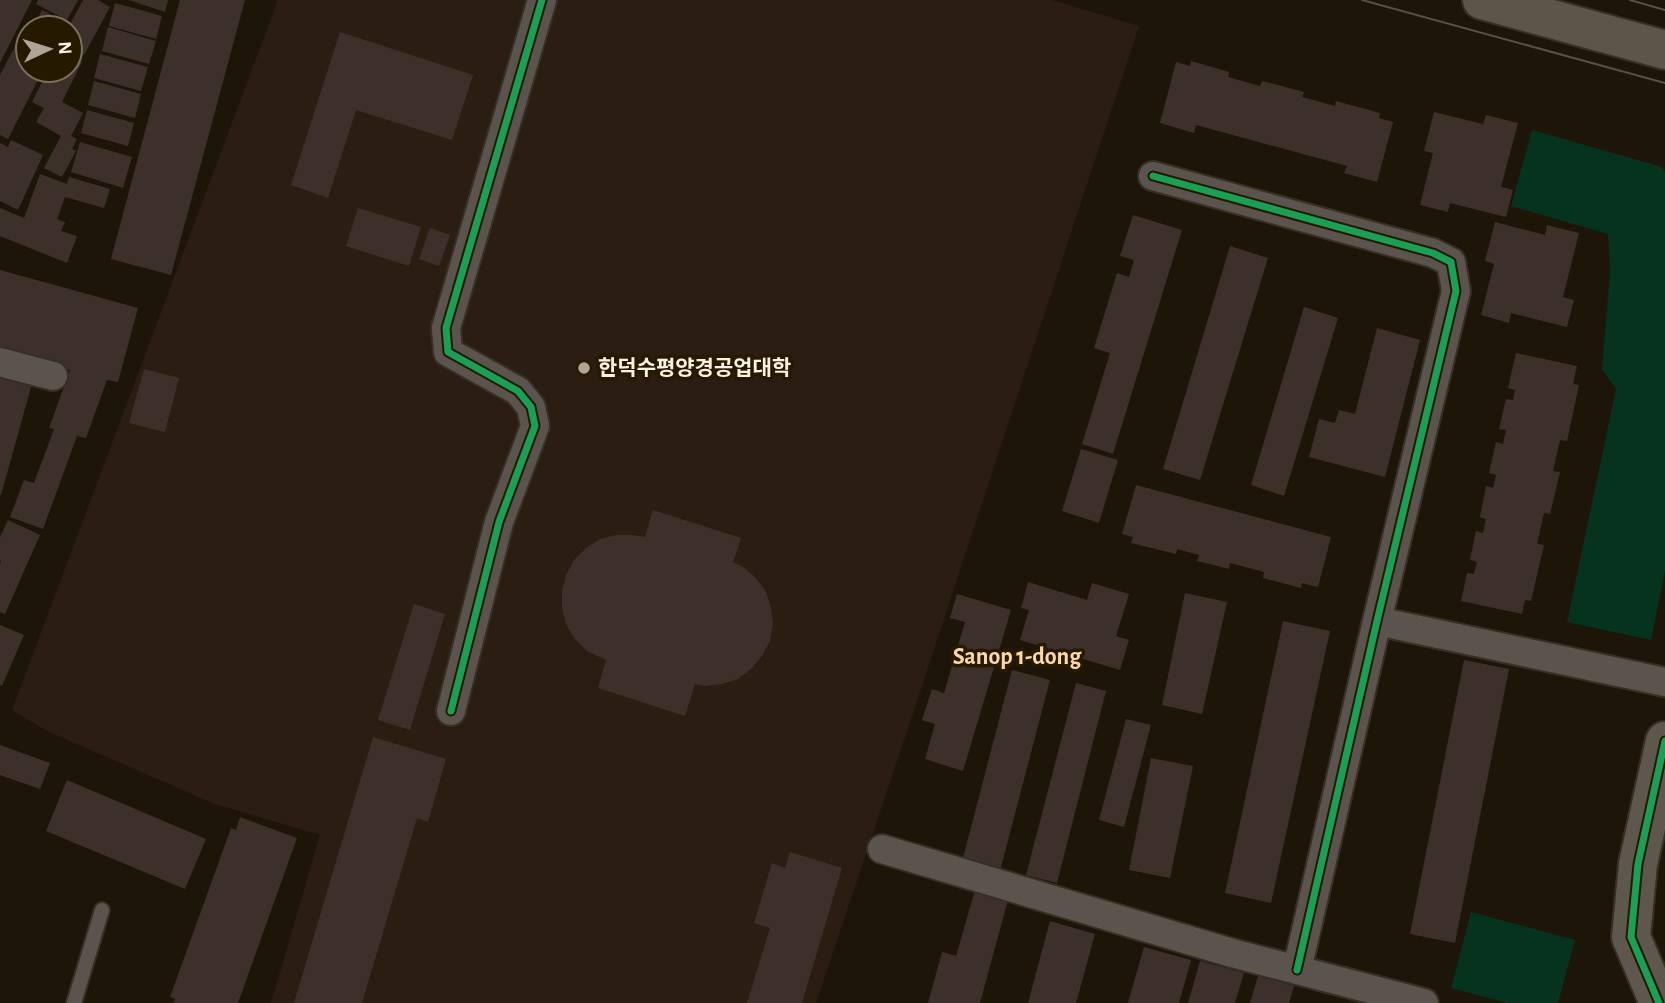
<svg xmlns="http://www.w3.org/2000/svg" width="1665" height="1003" viewBox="0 0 1665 1003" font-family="'Alegreya Sans','Noto Sans KR',sans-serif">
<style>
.education{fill:#2c1d13}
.green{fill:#06331e}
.building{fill:#3d302a}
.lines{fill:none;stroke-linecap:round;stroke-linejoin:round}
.lane-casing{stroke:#363024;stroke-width:18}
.street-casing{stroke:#363024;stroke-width:32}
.secondary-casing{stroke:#363024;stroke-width:42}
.primary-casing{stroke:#363024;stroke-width:42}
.lane{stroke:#5b544e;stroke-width:14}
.street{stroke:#5b544e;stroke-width:28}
.secondary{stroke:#5e574e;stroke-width:38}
.primary{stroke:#5d544a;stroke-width:38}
.tram{stroke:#565047;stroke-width:2}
.cycleway-casing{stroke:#251900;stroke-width:11}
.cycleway{stroke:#1a9f57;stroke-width:7}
.poi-dot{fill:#ada696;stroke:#251900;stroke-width:2.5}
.labels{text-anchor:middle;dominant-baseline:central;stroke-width:7;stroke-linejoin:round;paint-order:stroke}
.poi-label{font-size:21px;font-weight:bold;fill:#fbf3e2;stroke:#251900;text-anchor:start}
.quarter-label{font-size:24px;font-weight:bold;fill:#fdd8a3;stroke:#251900}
</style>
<rect width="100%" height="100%" fill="#1d1608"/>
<path class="education" d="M278,0H1052L1139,26L913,713L816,1003H271L320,835L215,804L47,731L12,710Z"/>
<path class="green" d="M1532,130L1662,167L1665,172V571L1651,640L1567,622L1616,389L1602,369L1610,273L1608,234L1511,206Z
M1471,912L1575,940L1558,1003H1507L1451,988Z"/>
<path class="building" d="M0,0H32L0,63Z
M38,0H78L67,20L36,4Z
M83,0H98L110,7L84,55L70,47V28H68Z
M129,0H168L165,12Z
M180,0H245L171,275L111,259Z
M115,3L162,16L156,39L109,26Z
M42,10L68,23L65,28H33Z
M108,27L156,41L149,64L102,51Z
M24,29L28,32V70H43L8,139L0,135V75Z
M340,32L473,75L452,140L356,110L328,198L291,185Z
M100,54L148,67L141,91L94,78Z
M70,55L82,62L62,102L83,113L71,136L77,139L72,149L76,151L62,177L44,168L61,136L36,122L44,108L32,102L48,70H70Z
M1191,61L1229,72L1228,77L1260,86L1262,81L1304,92L1302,97L1335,106L1336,101L1380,113L1379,118L1393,122L1377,182L1344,173L1347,166L1196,125L1194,133L1160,123L1176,62L1190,66Z
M94,81L141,94L135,118L88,105Z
M87,110L134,123L128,146L81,133Z
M1434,112L1483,124L1486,115L1518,123L1501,187L1513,190L1506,217L1450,203L1448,212L1420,205L1433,153L1424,151Z
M11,140L43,155L18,210L0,201V143L8,147Z
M80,142L132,157L123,188L71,172Z
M40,174L67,184L69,177L110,189L104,208L65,197L57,219L65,222L61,231L77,236L67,263L0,236V208L24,218Z
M358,208L421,227L409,266L346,246Z
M1133,215L1182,230L1113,454L1082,444L1110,353L1094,348L1117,273L1129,277L1134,260L1120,256Z
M1495,222L1545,235L1547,225L1579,233L1563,297L1574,300L1567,327L1511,313L1509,323L1481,315L1494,264L1485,261Z
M430,228L450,235L439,266L419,259Z
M1230,246L1268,258L1200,480L1163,469Z
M0,270L138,308L118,382L107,380L86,438L77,436L43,529L10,517L24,480L34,483L54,429L49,428L70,370L0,350Z
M1304,307L1338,318L1284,496L1251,485Z
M1377,328L1420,340L1385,477L1309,457L1319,419L1335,423L1339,410L1355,414Z
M1516,353L1577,366L1573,384L1579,385L1567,441L1560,440L1553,471L1560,472L1550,514L1544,513L1537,544L1544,545L1531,601L1525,600L1522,614L1461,601L1467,573L1474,574L1477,562L1470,560L1476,531L1483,533L1486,519L1480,517L1486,486L1493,488L1496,475L1489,473L1496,442L1503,444L1506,430L1499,429L1506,399L1513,400L1515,390L1508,388Z
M144,369L179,378L165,432L129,423Z
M0,371L33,380L1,495H0Z
M1081,449L1118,460L1099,523L1062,511Z
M1136,485L1331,537L1318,587L1302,583L1301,588L1263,578L1264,572L1230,563L1229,569L1197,561L1199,555L1177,549L1176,554L1131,543L1133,537L1122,534Z
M653,510L741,538L733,562L743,567L756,578L766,592L771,608L773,624L770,641L762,656L751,669L738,679L722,684L705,686L695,684L685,716L598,688L606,660L587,651L575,639L566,624L562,608V591L566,575L574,560L586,548L600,539L616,535H633L645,537Z
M8,520L40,535L5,614L0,612V564L1,561L0,560V537Z
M1028,582L1087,600L1092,583L1129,594L1116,636L1129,640L1120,670L1020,640L1029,610L1021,608Z
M1185,593L1227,602L1202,714L1162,705Z
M957,594L1011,610L963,771L925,759L935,724L922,720L932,689L944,693L965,622L950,618Z
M414,604L445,614L410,730L378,720Z
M1283,621L1330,631L1271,903L1225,893Z
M0,625L24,635L2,686L0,685Z
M1464,660L1509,669L1455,943L1410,934Z
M1012,670L1050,680L1000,871L962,862Z
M1076,683L1106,691L1057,883L1026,875Z
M1126,719L1151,725L1124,827L1099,820Z
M373,737L446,759L428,822L417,818L362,1003H294Z
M0,745L50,763L40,789L0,775Z
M1151,758L1193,766L1170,878L1129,870Z
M67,780L206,839L185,889L46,831Z
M240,817L297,838L238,1003H173L175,999L170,997L231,828L236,830Z
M790,852L842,868L802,1003H747L770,928L754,923L772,863L785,868Z
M975,890L1008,900L980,1003H928L942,952L956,956Z
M1050,921L1095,934L1076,1003H1028Z
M1144,947L1191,960L1179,1003H1128Z
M1200,961L1244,973L1235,1003H1188Z
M1258,976L1294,986L1289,1003H1250Z"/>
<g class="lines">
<defs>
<path id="lane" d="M74,1003L102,910"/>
<path id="street" d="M1153,176L1433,253L1451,262L1456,291L1377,621L1297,970
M0,362L53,376
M1377,621L1665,682
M451,711L499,522L535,426L531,407L518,391L448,352L446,328L542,0
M882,849L1232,953L1424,1003"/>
<path id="secondary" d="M1659,1003L1631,937L1638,864L1665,741"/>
<path id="primary" d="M1482,0L1665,50"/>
</defs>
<use href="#lane" class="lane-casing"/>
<use href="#street" class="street-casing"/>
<use href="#secondary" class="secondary-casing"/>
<use href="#primary" class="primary-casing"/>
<use href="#lane" class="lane"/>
<use href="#street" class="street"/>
<use href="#secondary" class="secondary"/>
<use href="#primary" class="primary"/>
<path class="tram" d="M1362,0L1665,83
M1630,0L1665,10"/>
<defs>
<path id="cycleway" d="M1153,176L1433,253L1451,262L1456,291L1377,621L1297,970
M451,711L499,522L535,426L531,407L518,391L448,352L446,328L542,0
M1659,1003L1631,937L1638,864L1665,741"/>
</defs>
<use href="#cycleway" class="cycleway-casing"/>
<use href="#cycleway" class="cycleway"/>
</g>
<circle class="poi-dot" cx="584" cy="368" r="7"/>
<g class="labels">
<g class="poi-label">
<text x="598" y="368">한덕수평양경공업대학</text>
</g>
<g class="quarter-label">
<text x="1017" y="657">Sanop 1-dong</text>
</g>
</g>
<g transform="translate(49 49) rotate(86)"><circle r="33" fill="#251900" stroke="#7b705a" stroke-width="2"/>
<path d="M0-5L12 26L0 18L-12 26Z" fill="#ada696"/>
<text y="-10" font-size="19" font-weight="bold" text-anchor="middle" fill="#fbf3e2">N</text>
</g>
</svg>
